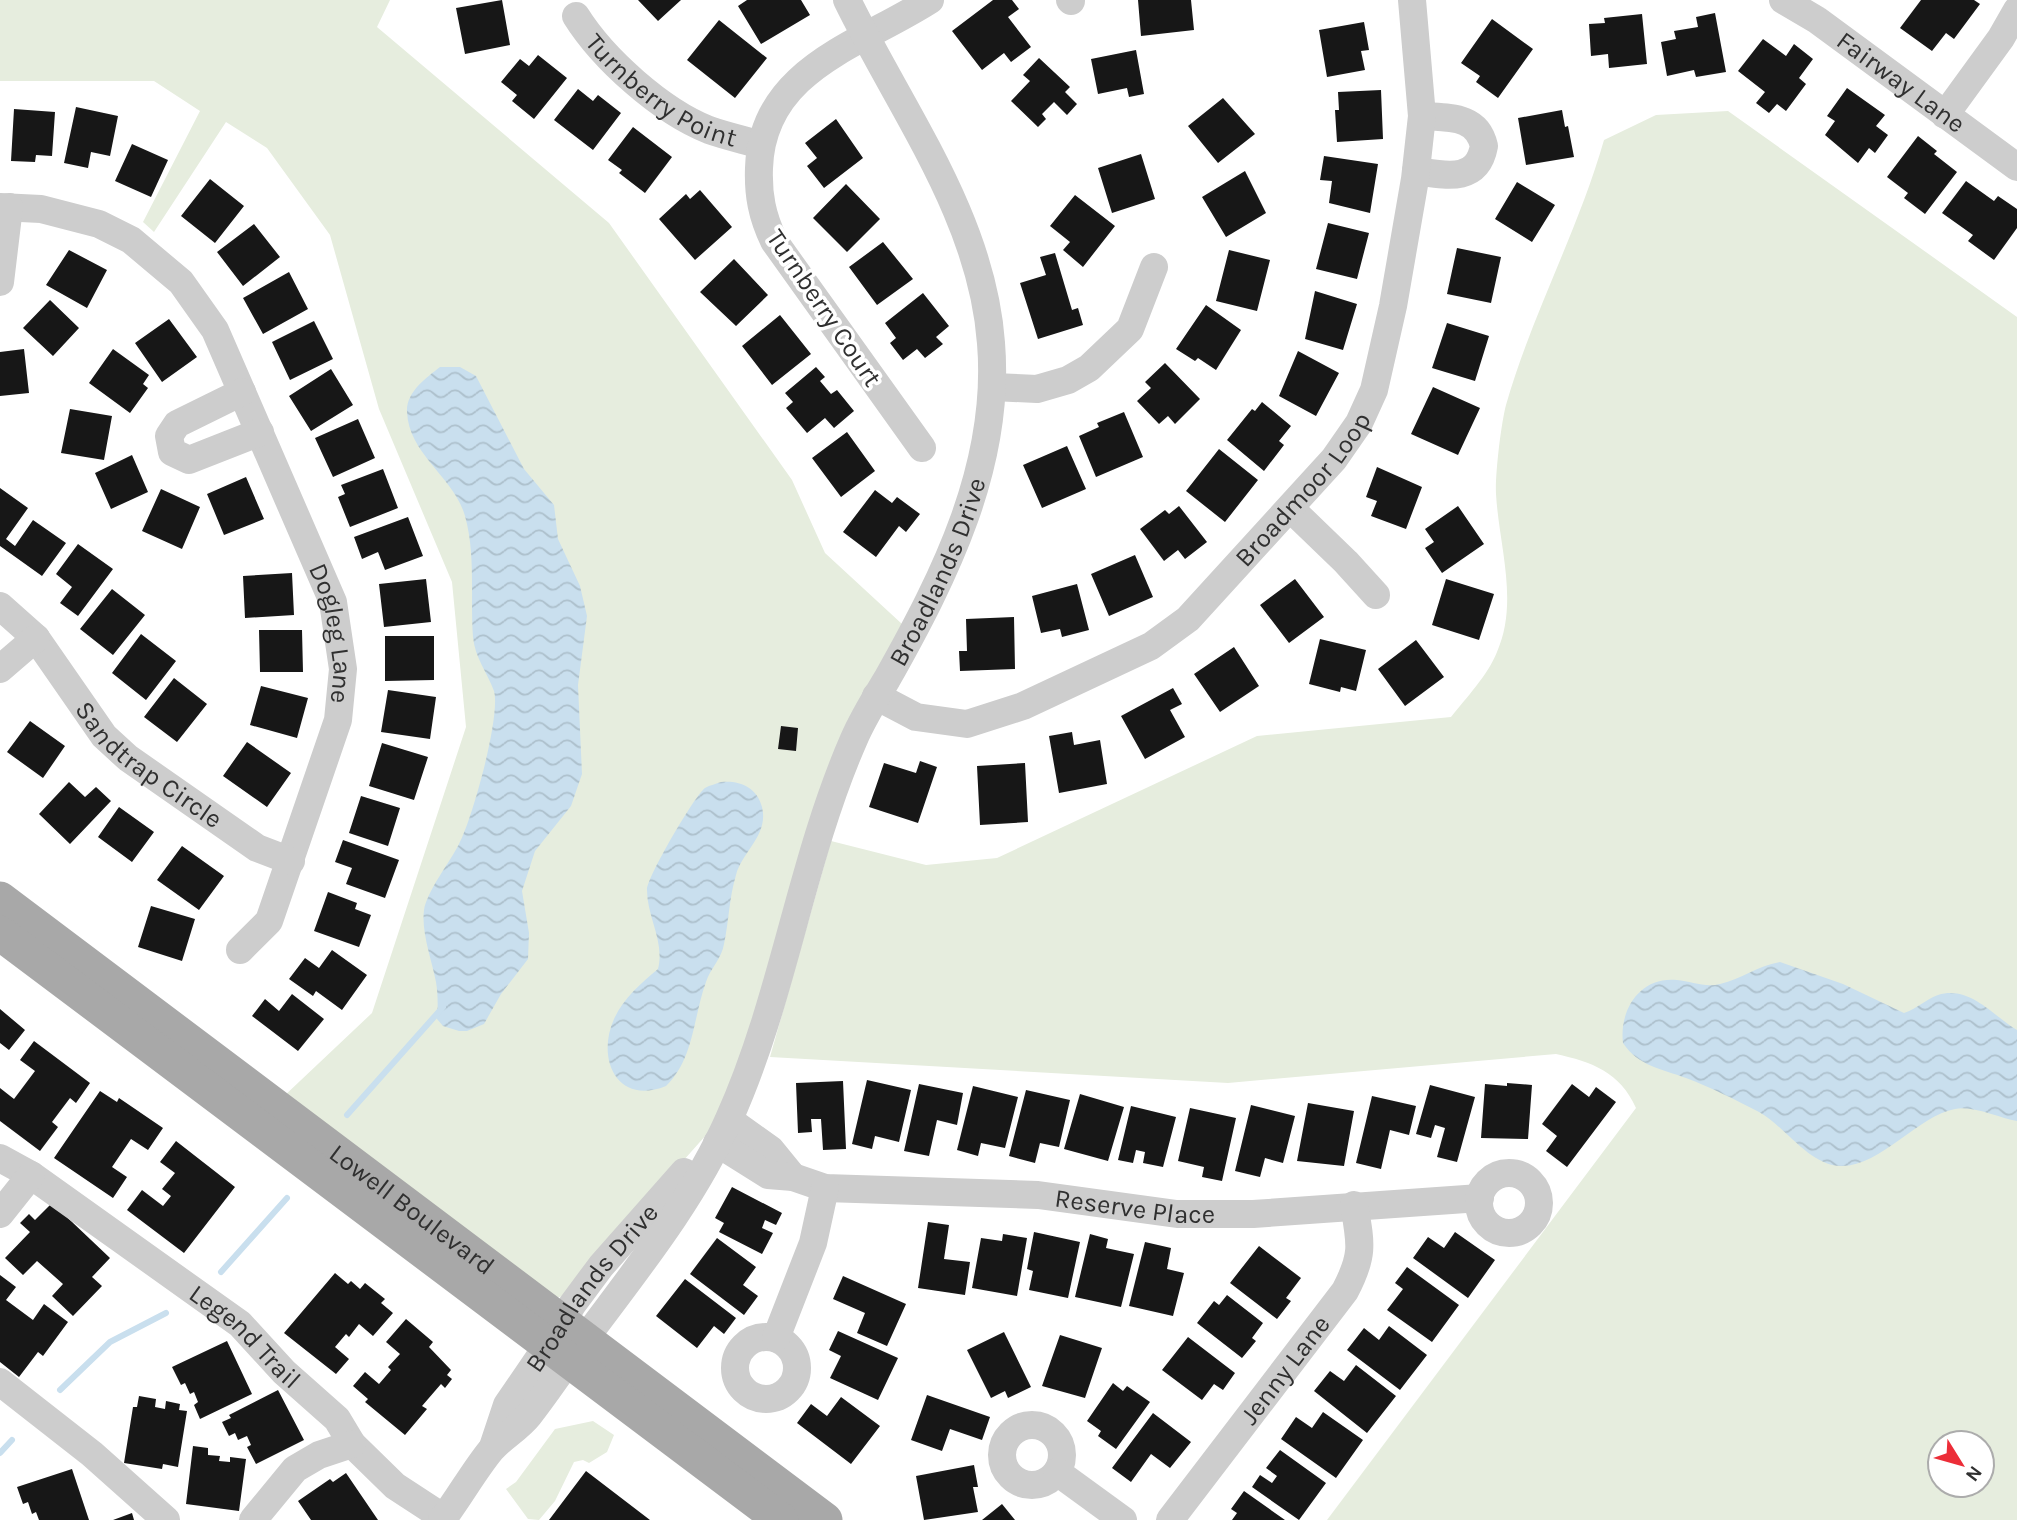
<svg xmlns="http://www.w3.org/2000/svg" width="2017" height="1520" viewBox="0 0 2017 1520" font-family="Karla,sans-serif">
<style>
.green{fill:#e6edde;fill-rule:evenodd}
.water{fill:url(#water-waves)}
.lines{fill:none;stroke-linecap:round;stroke-linejoin:round}
.stream{stroke:#c9dfee;stroke-width:6}
.building{fill:#171717}
.minor{stroke:#cdcdcd;stroke-width:28}
.major{stroke:#a8a8a8;stroke-width:35}
.labels{text-anchor:middle;dominant-baseline:central;stroke-width:7;stroke-linejoin:round;paint-order:stroke}
.street-label{font-size:26px;fill:#303030;stroke:#fff}
</style>
<defs>
<pattern id="water-waves" width="16" height="10" patternUnits="userSpaceOnUse" patternTransform="scale(1.75)"><rect width="16" height="10" fill="#c9dfee"/><path d="M0 5q4-4 8 0t8 0" fill="none" stroke="#adc0cc"/></pattern>
</defs>
<rect width="100%" height="100%" fill="#fff"/>
<path class="green" d="M0,0H390L377,27L609,223L792,480L825,553L902,624L741,1069L707,1134L563,1296L556,1298L282,1098L372,1013L466,727L452,582L379,409L330,235L267,148L226,122L154,232L143,222L200,111L154,81H0Z
M1728,111L2017,317V1520H1327L1636,1108C1620,1072 1592,1062 1556,1054L1228,1083L770,1057L831,841L926,865L997,858L1257,736L1451,717C1466,698 1488,675 1497,652C1519,602 1499,546 1496,494C1495,475 1501,424 1506,405C1532,314 1578,231 1604,140L1656,115ZM1940,1443H1982V1485H1940Z
M593,1421L614,1435L607,1452L589,1463L583,1460L574,1462L555,1501L539,1520L528,1519L506,1489L516,1482L555,1429Z"/>
<path class="water" d="M440,367H460L476,376L524,469L554,505L558,539L580,586L587,616L578,685L582,774L571,806L535,851L522,891L529,933L528,959L501,994L484,1024L467,1031H459L443,1026L437,1019C438,1007 438,994 436,982C432,961 421,932 424,910C427,891 450,862 459,844C472,820 501,716 494,691C487,672 475,658 473,637C470,598 476,555 465,516C454,477 409,455 407,412C406,392 426,378 440,367Z
M721,782C739,780 757,787 762,807C769,835 742,852 736,875C729,898 729,921 724,944C722,958 710,969 706,982C693,1018 694,1059 666,1086C617,1106 596,1059 614,1019C623,999 641,983 658,969C665,942 647,917 647,890C646,879 695,795 705,788C710,785 716,784 721,782Z
M1780,962L1843,984L1904,1013C1917,1009 1926,999 1938,995C1970,985 1993,1016 2017,1030V1121C1999,1118 1973,1105 1955,1109C1919,1115 1881,1166 1842,1166C1810,1167 1785,1126 1759,1112C1736,1100 1710,1087 1686,1078C1662,1069 1638,1066 1623,1043C1619,1010 1640,976 1677,980C1691,981 1705,988 1720,984C1742,979 1756,966 1780,962Z"/>
<g class="lines">
<path class="stream" d="M347,1115L443,1007
M221,1272L287,1198
M60,1390L110,1342L166,1313
M0,1453L12,1440"/>
</g>
<path class="building" d="M502,0L510,45L465,54L456,8Z
M638,0H681L658,21Z
M747,0H801L810,15L761,44L738,6Z
M993,0H1012L1019,9L1008,17L1031,47L1011,62L1004,53L982,70L952,31Z
M1138,0H1191L1194,30L1141,36Z
M1921,0H1974L1980,4L1954,39L1946,33L1932,51L1900,28Z
M1715,13L1726,72L1696,77L1694,70L1667,76L1661,42L1676,39L1674,31L1698,27L1696,17Z
M1642,14L1647,64L1609,68L1608,54L1591,56L1589,24L1605,23L1604,18Z
M1492,19L1533,49L1498,98L1476,82L1480,76L1461,63Z
M719,20L767,58L735,98L687,60Z
M1364,22L1369,50L1361,51L1365,70L1327,77L1319,30Z
M1763,39L1786,56L1794,44L1813,59L1799,78L1806,84L1786,111L1777,104L1769,113L1756,103L1765,92L1738,71Z
M1136,50L1144,94L1129,97L1127,88L1098,94L1091,59Z
M538,55L567,78L534,119L512,101L517,95L501,82L520,59L529,66Z
M1039,58L1070,87L1065,92L1077,104L1067,115L1054,102L1042,114L1046,119L1038,127L1011,101L1030,81L1023,75Z
M1847,88L1885,115L1876,126L1888,135L1875,153L1869,148L1858,163L1825,135L1835,121L1827,116Z
M578,89L593,101L598,95L621,113L593,150L554,120Z
M1381,90L1383,139L1337,142L1335,110H1339L1338,92Z
M1223,98L1255,134L1218,163L1188,126Z
M76,107L118,116L110,156L91,152L88,168L64,163Z
M14,109L55,112L52,156L36,155L35,162L11,161Z
M1562,110L1565,127L1568,126L1574,157L1526,165L1518,118Z
M836,119L863,158L824,188L807,166L817,158L805,143Z
M633,127L672,157L645,193L619,173L622,170L608,160Z
M1918,136L1937,151L1934,154L1957,172L1925,214L1904,198L1908,193L1887,177Z
M132,144L168,160L151,197L115,181Z
M1141,154L1155,199L1112,213L1098,168Z
M1324,156L1378,164L1370,213L1329,203L1332,181L1320,180Z
M1245,171L1266,213L1226,237L1202,197Z
M210,179L244,206L215,243L181,216Z
M1966,181L1994,201L1998,196L2017,209V228L1994,260L1968,241L1973,235L1942,213Z
M1517,182L1555,205L1532,242L1495,219Z
M846,184L880,219L847,252L813,218Z
M700,190L732,227L695,260L659,219L686,194L690,199Z
M1075,195L1115,226L1083,267L1063,250L1070,242L1050,226Z
M1328,223L1369,233L1357,279L1316,269Z
M254,224L280,257L243,286L217,252Z
M883,242L913,279L877,305L849,267Z
M1457,248L1501,257L1491,303L1447,294Z
M69,250L107,270L87,308L46,285Z
M1229,250L1270,260L1257,311L1216,301Z
M1055,253L1072,310L1078,308L1083,325L1038,339L1020,283L1046,275L1040,257Z
M734,259L768,295L736,326L700,292Z
M289,272L308,309L263,334L243,298Z
M1315,291L1357,304L1343,350L1305,339Z
M923,293L949,326L936,337L943,344L925,358L917,349L903,360L890,343L896,338L885,323Z
M50,300L79,328L53,356L23,328Z
M1206,305L1241,330L1216,370L1198,358L1195,361L1176,349Z
M780,315L811,354L772,385L742,346Z
M169,319L197,357L162,382L135,343Z
M314,321L333,359L290,380L272,342Z
M1447,323L1489,336L1475,381L1432,368Z
M24,349L29,393L0,396V352Z
M113,349L149,375L143,384L148,388L130,413L89,383Z
M1298,351L1339,373L1316,416L1279,396Z
M1165,363L1200,399L1175,424L1168,416L1159,424L1137,401L1151,388L1145,382Z
M816,367L825,377L820,381L831,394L837,390L854,411L834,428L825,418L807,433L786,408L793,402L785,393Z
M331,369L353,405L311,431L289,396Z
M1433,387L1480,408L1458,455L1411,434Z
M1262,402L1291,426L1279,441L1284,445L1264,471L1227,440L1252,409L1255,411Z
M70,409L112,416L104,460L61,453Z
M1124,412L1143,457L1096,477L1079,436L1099,427L1097,423Z
M358,419L375,458L333,477L315,438Z
M847,432L875,471L841,497L812,458Z
M1067,446L1086,489L1042,508L1023,465Z
M1219,449L1258,480L1225,522L1186,491Z
M132,455L148,492L111,509L95,473Z
M1377,467L1422,487L1406,529L1371,516L1377,501L1366,497Z
M383,469L398,508L350,527L338,497L345,494L341,485Z
M246,477L264,519L224,535L207,494Z
M0,488L28,508L6,539L15,546L33,520L66,543L42,576L0,546Z
M161,489L200,507L182,549L142,531Z
M875,490L892,503L897,497L920,514L906,532L899,526L876,557L843,532Z
M1179,506L1207,542L1185,559L1178,550L1164,561L1140,529L1165,510L1169,514Z
M1458,506L1484,544L1442,573L1425,548L1434,542L1425,529Z
M408,517L423,556L385,570L378,552L362,559L354,537Z
M78,544L113,569L78,616L60,603L72,587L56,574Z
M1135,555L1153,597L1109,616L1091,574Z
M292,573L294,615L245,618L243,576Z
M426,579L431,622L384,627L379,584Z
M1295,579L1324,617L1289,643L1260,605Z
M1446,579L1494,594L1479,640L1432,625Z
M1077,584L1089,630L1062,637L1060,629L1041,633L1032,596Z
M112,589L145,615L113,655L80,629Z
M1014,617L1015,669L960,671L959,651H967L966,619Z
M259,630H302L303,672H260Z
M141,634L176,661L146,700L112,673Z
M385,636H434V680L385,681Z
M1320,639L1366,650L1356,691L1341,687L1340,692L1309,684Z
M1416,640L1444,677L1405,706L1378,669Z
M1234,647L1259,686L1220,712L1194,674Z
M174,678L207,704L177,742L144,717Z
M261,686L308,698L297,738L250,725Z
M1173,688L1182,704L1170,710L1185,737L1145,759L1121,716Z
M388,690L436,697L430,739L381,732Z
M30,721L65,746L43,778L7,752Z
M781,726L798,728L796,751L778,749Z
M1072,732L1074,745L1100,740L1107,784L1059,793L1049,736Z
M247,742L291,773L267,807L223,776Z
M382,743L428,757L414,800L369,786Z
M920,761L937,767L918,823L869,807L884,763L916,773Z
M1025,763L1028,822L980,825L977,766Z
M69,782L85,797L96,787L111,801L70,844L39,814Z
M361,796L400,808L388,846L349,833Z
M119,807L154,832L132,862L98,837Z
M343,840L399,860L385,898L346,884L352,868L335,862Z
M182,846L224,876L199,910L157,880Z
M328,892L357,903L355,909L371,915L359,947L314,931Z
M151,906L195,919L182,961L138,947Z
M332,950L367,975L342,1010L316,991L313,996L289,979L305,958L319,968Z
M292,994L324,1019L298,1051L252,1016L265,999L279,1011Z
M0,1009L25,1030L9,1050L0,1043Z
M34,1041L90,1083L76,1103L70,1098L52,1122L58,1127L40,1151L0,1121V1088L14,1099L35,1071L20,1060Z
M867,1080L911,1090L899,1142L875,1136L872,1149L852,1144Z
M843,1081L846,1149L823,1150L821,1119H811L812,1132L798,1133L796,1083Z
M1507,1083L1532,1085L1528,1139L1481,1138L1485,1084L1507,1086Z
M919,1084L963,1093L957,1125L937,1120L929,1156L904,1151Z
M1572,1084L1589,1097L1596,1087L1616,1102L1567,1167L1546,1151L1557,1136L1542,1124Z
M1430,1085L1475,1097L1457,1162L1437,1157L1445,1128L1435,1125L1431,1138L1416,1134Z
M973,1086L1018,1097L1005,1148L981,1143L978,1156L957,1150Z
M1026,1090L1070,1100L1059,1147L1040,1143L1035,1163L1009,1156Z
M100,1091L117,1102L119,1098L163,1128L148,1150L131,1139L112,1167L127,1177L113,1198L54,1158Z
M1080,1094L1124,1107L1108,1161L1064,1149Z
M1372,1096L1416,1106L1409,1135L1390,1130L1381,1169L1356,1163Z
M1308,1103L1354,1111L1344,1166L1297,1161Z
M1251,1105L1295,1116L1283,1163L1265,1158L1260,1177L1235,1171Z
M1131,1106L1176,1117L1163,1167L1143,1163L1145,1152L1136,1150L1133,1163L1118,1160Z
M1190,1108L1236,1118L1222,1181L1202,1177L1204,1167L1178,1161Z
M176,1141L235,1187L184,1253L127,1210L142,1190L163,1206L171,1196L162,1189L175,1173L160,1162Z
M732,1187L782,1213L776,1225L765,1220L762,1228L773,1233L762,1254L719,1232L724,1223L715,1218Z
M52,1203L110,1258L92,1277L102,1286L73,1316L52,1296L63,1284L37,1261L23,1275L5,1258L30,1232L20,1223L29,1214L35,1220Z
M928,1222L949,1225L944,1259L970,1262L965,1295L918,1288Z
M1034,1232L1080,1242L1068,1298L1029,1290L1033,1271L1027,1269Z
M1455,1232L1495,1260L1468,1298L1413,1258L1428,1237L1444,1248Z
M1003,1234L1027,1238L1017,1296L972,1288L981,1238L1002,1241Z
M1090,1234L1108,1239L1106,1248L1134,1254L1121,1307L1075,1297Z
M717,1238L756,1267L743,1285L758,1296L744,1315L690,1274Z
M1145,1242L1171,1248L1167,1269L1184,1273L1173,1316L1129,1306Z
M1259,1246L1301,1278L1286,1298L1291,1301L1277,1319L1230,1283Z
M1407,1267L1459,1305L1432,1342L1387,1310L1403,1289L1395,1283Z
M335,1273L348,1284L351,1281L360,1289L365,1283L385,1299L381,1303L393,1313L373,1336L359,1324L349,1337L346,1334L335,1347L349,1359L336,1374L284,1333Z
M0,1275L16,1287L6,1300L33,1320L44,1304L68,1322L43,1356L38,1352L19,1377L0,1362Z
M843,1276L906,1304L887,1346L857,1333L865,1313L833,1299Z
M685,1279L736,1318L724,1334L714,1326L697,1348L656,1316Z
M1227,1295L1263,1323L1252,1338L1256,1341L1242,1358L1197,1323L1214,1301L1219,1305Z
M406,1319L433,1342L429,1347L451,1370L447,1375L452,1379L445,1388L441,1384L422,1406L427,1409L405,1435L365,1402L368,1399L353,1386L365,1372L379,1384L391,1370L388,1367L400,1354L386,1342Z
M1389,1326L1427,1355L1400,1390L1347,1350L1364,1328L1379,1340Z
M838,1331L898,1358L878,1400L830,1378L841,1356L829,1350Z
M1004,1332L1031,1387L1008,1398L1005,1391L991,1398L967,1350Z
M1060,1335L1102,1348L1085,1398L1042,1386Z
M1188,1337L1235,1373L1223,1390L1214,1384L1202,1400L1162,1370Z
M227,1341L252,1394L200,1419L194,1405L198,1402L194,1392L190,1394L185,1383L181,1385L172,1367Z
M1356,1365L1396,1396L1367,1433L1314,1391L1330,1371L1344,1381Z
M1113,1383L1123,1391L1127,1386L1150,1402L1116,1449L1098,1436L1101,1431L1087,1421Z
M278,1390L304,1440L256,1464L247,1447L251,1445L247,1436L238,1440L235,1433L229,1436L222,1422L231,1418L229,1415Z
M927,1395L990,1417L982,1440L950,1429L942,1451L911,1440Z
M139,1396L156,1399L155,1407L165,1409L166,1401L180,1404L179,1410L187,1411L178,1467L163,1464L162,1469L124,1463L133,1407H137Z
M841,1397L880,1426L851,1464L797,1423L811,1404L827,1416Z
M1323,1412L1363,1440L1336,1478L1281,1439L1296,1417L1312,1428Z
M1153,1413L1191,1442L1170,1468L1151,1454L1131,1482L1112,1468Z
M193,1446L208,1448V1455L220,1456L219,1461L230,1462V1457L246,1459L239,1511L186,1504Z
M1280,1450L1326,1483L1299,1520L1252,1487L1260,1475L1272,1483L1277,1476L1266,1468Z
M974,1465L978,1487H973L978,1512L924,1520L916,1476Z
M72,1469L89,1520H39L36,1512L32,1514L28,1502L23,1504L17,1487Z
M586,1471L650,1520H549Z
M346,1473L378,1520H311L298,1501L330,1479L333,1482Z
M1244,1491L1285,1520H1232L1237,1513L1231,1509Z
M1002,1504L1015,1520H982Z
M132,1513L134,1520H113Z"/>
<g class="lines">
<g class="minor">
<path d="M1070,0L1071,1"/>
<path id="s1" d="M1783,0L1817,20L2017,167"/>
<path id="s2" d="M576,16C603,59 661,111 709,130C726,136 744,140 761,145"/>
<path d="M1945,115L2001,38L2017,10"/>
<path d="M1416,171C1444,175 1477,184 1484,146C1477,115 1449,118 1422,116"/>
<path id="s3" d="M0,207L41,209L99,224L131,240L181,282L215,330L333,602L343,669L338,720L269,921L240,950"/>
<path d="M0,282L9,207"/>
<path d="M993,387L1037,389L1068,380L1089,368L1130,329L1154,267"/>
<path d="M242,392L177,424L169,436L172,452L189,460L260,432"/>
<path d="M922,448L774,241C762,216 758,195 759,168C762,69 860,45 930,0"/>
<path d="M1290,508L1346,562L1376,595"/>
<path id="s4" d="M0,606L36,638L104,736L128,758L257,848L291,861"/>
<path d="M0,669L36,638"/>
<path id="s5" d="M876,696L916,717L967,724L1023,706L1151,646L1188,619L1334,459L1359,423L1374,390L1393,306L1415,179L1422,116L1412,0"/>
<path d="M729,1120L771,1150L793,1177"/>
<path id="s6" d="M717,1143L768,1175L793,1177L825,1188L1038,1195L1177,1214H1253L1480,1198"/>
<path id="s7" d="M0,1158L31,1175L240,1324L284,1372L337,1419L352,1444L395,1486L444,1518"/>
<circle cx="1509" cy="1203" r="30"/>
<path d="M0,1214L31,1175"/>
<circle cx="766" cy="1368" r="31"/>
<path d="M776,1338L813,1243L825,1188"/>
<path d="M0,1382L92,1454L166,1520"/>
<circle cx="1032" cy="1455" r="30"/>
<path id="s8" d="M493,1447L507,1405L548,1345L572,1305L601,1266L684,1172"/>
<path d="M1057,1472L1123,1520"/>
<path d="M253,1520L295,1469L319,1455L352,1444"/>
<path id="s9" d="M442,1520C459,1498 473,1472 491,1450C502,1437 518,1429 529,1415C548,1391 565,1364 584,1340C636,1270 693,1200 729,1119C784,997 800,862 854,739C863,718 875,699 887,679C945,576 1001,465 991,343C982,217 901,111 847,0"/>
<path id="s10" d="M1170,1520L1345,1291C1364,1255 1361,1244 1354,1205"/>
</g>
<g class="major">
<path id="s11" d="M0,899L825,1520"/>
<path d="M0,933L781,1520"/>
</g>
</g>
<g class="labels">
<g class="street-label">
<text stroke="none"><textPath href="#s1" startOffset="144">Fairway Lane</textPath></text>
<text stroke="none"><textPath href="#s2" startOffset="116">Turnberry Point</textPath></text>
<text transform="translate(824 308) rotate(56)">Turnberry Court</text>
<text stroke="none"><textPath href="#s5" startOffset="516">Broadmoor Loop</textPath></text>
<text stroke="none"><textPath href="#s9" startOffset="1083">Broadlands Drive</textPath></text>
<text stroke="none"><textPath href="#s3" startOffset="588">Dogleg Lane</textPath></text>
<text stroke="none"><textPath href="#s4" startOffset="220">Sandtrap Circle</textPath></text>
<text stroke="none"><textPath href="#s6" startOffset="430">Reserve Place</textPath></text>
<text stroke="none"><textPath href="#s11" startOffset="516">Lowell Boulevard</textPath></text>
<text stroke="none"><textPath href="#s8" startOffset="189">Broadlands Drive</textPath></text>
<text stroke="none"><textPath href="#s7" startOffset="304">Legend Trail</textPath></text>
<text stroke="none"><textPath href="#s10" startOffset="189">Jenny Lane</textPath></text>
</g>
</g>
<g transform="translate(1961 1464) rotate(127)"><circle r="33" fill="#ffffff" stroke="#acacac" stroke-width="2"/>
<path d="M0-5L12 26L0 18L-12 26Z" fill="#ec2d38"/>
<text y="-10" font-size="19" font-weight="bold" text-anchor="middle" fill="#303030">N</text>
</g>
</svg>
